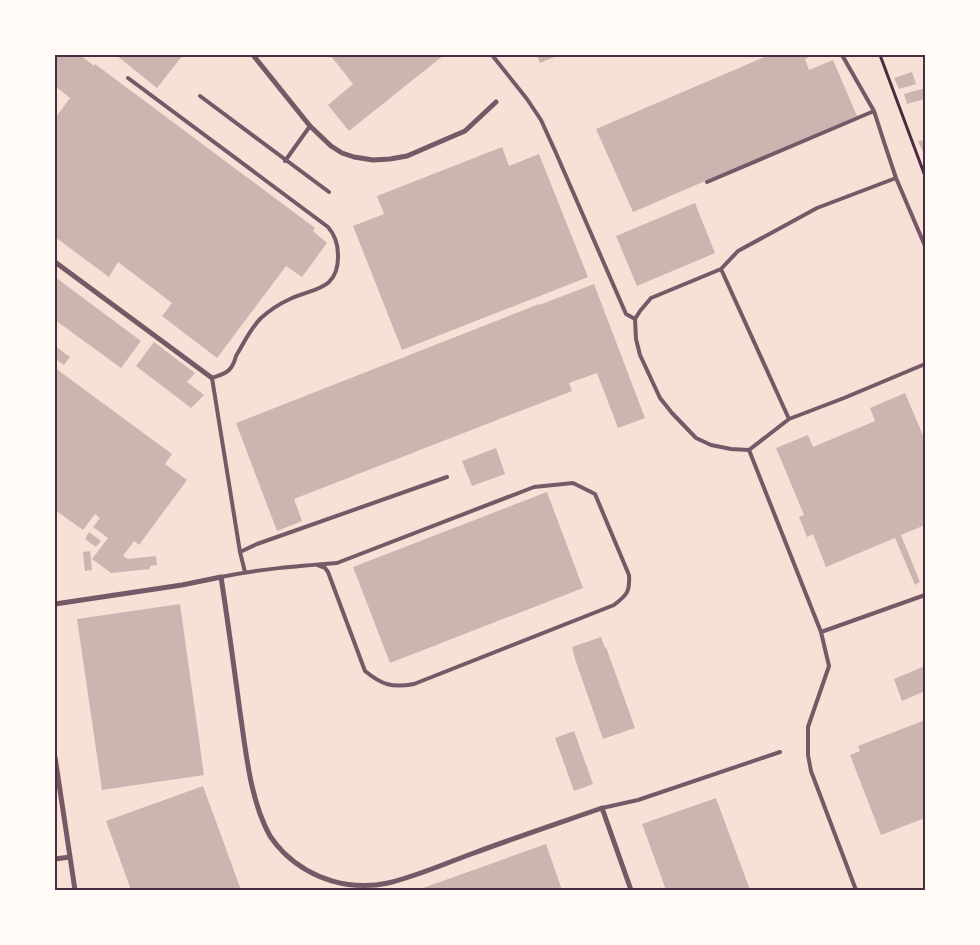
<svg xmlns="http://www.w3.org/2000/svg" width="980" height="945" viewBox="0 0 980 945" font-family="Karla,sans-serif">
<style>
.building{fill:#ccb4b1}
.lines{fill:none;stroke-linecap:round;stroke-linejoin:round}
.path{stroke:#4a2c40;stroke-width:3}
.service{stroke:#755966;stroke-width:4}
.minor{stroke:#755966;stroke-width:5}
.neatline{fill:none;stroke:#4a2c40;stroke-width:2}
</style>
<rect width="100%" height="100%" fill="#f7e1d7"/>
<path class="building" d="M55,55H80L94,66L95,64L315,228L313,231L327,243L302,277L286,266L217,358L162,316L172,303L118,262L109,277L55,237V118L70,98L55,86Z
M116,55H183L157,88Z
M330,55H444L349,131L328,105L353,84Z
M537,55H559L540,63Z
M769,55H813L805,59L809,70L833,60L857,116L633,212L596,129Z
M912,72L916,84L899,89L894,78Z
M925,88V99L907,104L904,94Z
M925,140V156L918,141Z
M502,147L509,166L539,154L588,277L402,350L353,226L384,214L377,196Z
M695,203L715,253L637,286L616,236Z
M55,277L141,341L121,368L55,320Z
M594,284L645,418L618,428L597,373L569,383L572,391L294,499L302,521L277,531L236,423L539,304V305Z
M154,342L195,373L187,382L204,395L191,408L136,366Z
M55,346L70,357L64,365L55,359Z
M55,368L172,454L165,464L187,480L139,545L134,541L123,556L128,559L156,556L157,565L150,566V569L111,573L92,559L108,538L93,527L100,518L95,514L83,530L55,510Z
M905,393L925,440V525L901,535L920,582L915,585L895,538L826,567L813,534L807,537L799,517L804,515L776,448L808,435L813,447L875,421L870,408Z
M496,448L505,474L472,486L462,461Z
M547,492L583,588L390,663L353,567Z
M89,532L101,541L96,547L85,539Z
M90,551L92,570L85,571L83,552Z
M180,604L204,775L102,790L77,619Z
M601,637L605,648L606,647L635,728L603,739L575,659V658L572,647Z
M925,666V691L902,701L894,679Z
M925,720V818L881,835L850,755L860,751L858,746Z
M574,731L593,784L574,791L555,738Z
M203,786L241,890H131L106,821Z
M716,798L750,890H666L642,824Z
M546,844L562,890H424L423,888Z"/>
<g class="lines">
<path class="path" d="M880,55L925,176"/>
<path class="service" d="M492,55L527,99L541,120L556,153L626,314L635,319
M842,55L874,111L884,142L896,178L925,246
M128,78L328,227C335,235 338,245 338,255C339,290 314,288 290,299C279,304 270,310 261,318C250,329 244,343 236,356C235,360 232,367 229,370C225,374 217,376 212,378L240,552L245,572
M200,96L329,192
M285,161L310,126
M707,182L874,111
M721,269L789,419
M749,450L731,449L711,445L696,438L672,413L660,398L640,355L636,339L635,319L640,311L651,298L721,269L738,251L817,208L896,178
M240,552L257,544L447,477
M221,577C259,569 298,566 337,563L534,487L573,483L595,494L629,575C630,592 627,595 614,605L414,684C392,688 382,685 365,671L328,572L325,568L317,565
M821,632L925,595
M602,808L638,800L780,752
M856,890L811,771L808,755V727L829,666L821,632L749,450L789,419L844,398L925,364"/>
<path class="minor" d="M253,55L310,126L331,146L342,153L354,157L373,160L390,159L407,156L465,131L496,102
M55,262L212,378
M55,604L182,585L221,577C228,622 234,667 240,712C246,752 250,800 270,836C274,842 279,848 284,853C312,880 351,891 388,883C418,876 446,863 474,853C517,837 559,823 602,808L631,890
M55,757L75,890
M55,859L70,857"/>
</g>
<rect width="980" height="945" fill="none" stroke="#fffaf5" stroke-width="112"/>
<rect x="56" y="56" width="868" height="833" class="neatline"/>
</svg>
